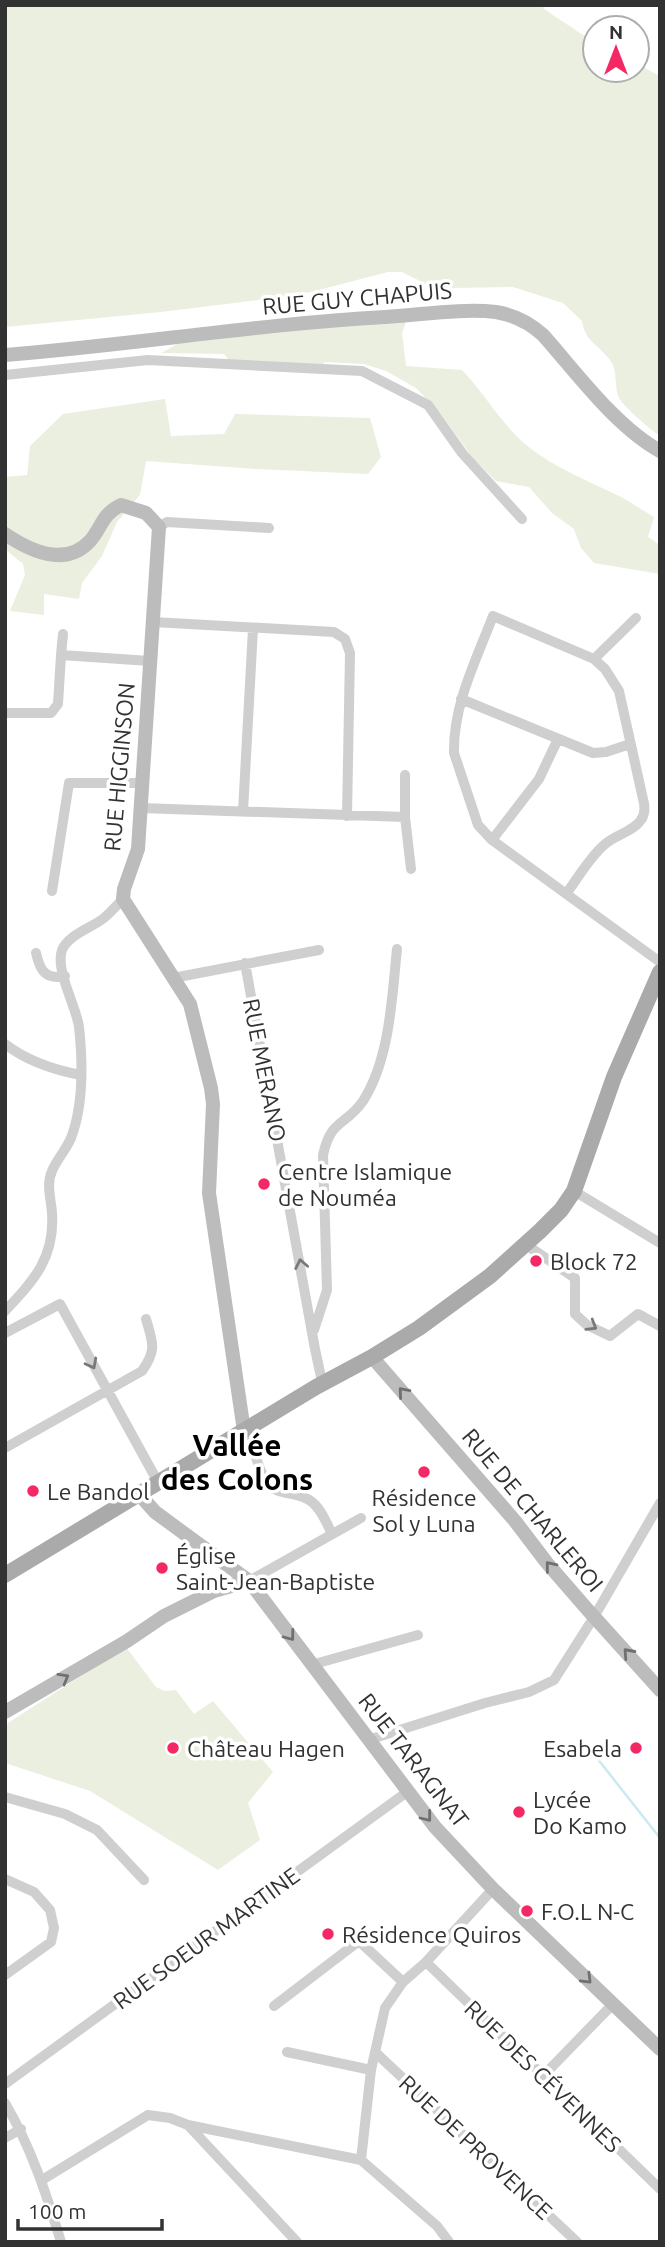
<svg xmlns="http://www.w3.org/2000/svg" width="665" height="2247" viewBox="0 0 665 2247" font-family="Ubuntu,sans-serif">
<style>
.green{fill:#ebefdf}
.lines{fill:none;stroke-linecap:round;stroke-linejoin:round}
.stream{stroke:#caeaf0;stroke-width:2.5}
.street{stroke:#cfcfcf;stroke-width:10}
.secondary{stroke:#bcbcbc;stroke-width:14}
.primary{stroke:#aaa;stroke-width:16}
.oneway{stroke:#797979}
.oneway2{stroke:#707070}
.poi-dot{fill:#f42865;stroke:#fff;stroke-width:2.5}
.labels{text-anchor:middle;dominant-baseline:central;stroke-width:7;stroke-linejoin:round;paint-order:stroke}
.street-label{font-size:23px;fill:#323232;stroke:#fff}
.poi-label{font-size:23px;fill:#323232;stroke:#fff;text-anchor:start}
.district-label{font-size:30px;font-weight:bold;fill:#000;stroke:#fff}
</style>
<rect width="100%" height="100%" fill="#fff"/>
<path class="green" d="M5,5H543L544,9L595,43V70H637V64L660,76V436C652,431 623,406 619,398C614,387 618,370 610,360C599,345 585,342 582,321L563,303L513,287L451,288L426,284L402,272H388L311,292L258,300L161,312L5,327Z
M408,316L402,333L406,366L462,370C486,395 503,427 530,448C557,469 591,482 621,497C633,503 643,511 654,517L648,537L660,545V574L594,563L581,548L574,529L552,513L529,487L496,481L473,458L439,412L416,388L386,371L364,364L325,362L320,368L231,363L224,354L161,353L190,337Z
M165,399L171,436L224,434L235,414L370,418L381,457L368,474L257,469L146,461L140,495L117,522L102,556L82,583L79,599L44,594V615L10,611L25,575L23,564L5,549V477L27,475L30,446L63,414Z
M126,1647L156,1687L165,1691L176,1690L194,1714L213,1701L273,1772L248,1803L260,1840L218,1870L90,1791L5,1763V1732L8,1723Z"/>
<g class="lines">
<path class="stream" d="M593,1753L660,1838"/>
<path class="street" d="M5,375L148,360L362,371L428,405L462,453L522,519
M159,527L167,522L269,528
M153,622L334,632L345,639L350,653L347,816
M61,655L63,634
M594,659L636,618
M461,699L593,753L606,752L630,744
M5,713H51L58,704L61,655L150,661
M141,808L405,817V775
M243,811L253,629
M405,817L411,869
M492,840L539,779L558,739
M52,891L69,783H142
M566,894C577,879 590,857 604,845C614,835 633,832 641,820C646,813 645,806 643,799L619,691L605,669L594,659L493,616C476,660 453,705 454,753L478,825L492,840L660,962
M36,953C40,971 46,980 65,976
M245,963L315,1349L321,1377L325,1382
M173,978L319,950
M5,1044C27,1061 54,1070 81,1075
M574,1191L660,1243
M525,1244L575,1278V1314L587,1325L610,1336L638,1314L660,1326
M5,1311C34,1280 55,1258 52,1213C51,1199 46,1184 52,1171C57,1159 66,1150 71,1138C84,1104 83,1064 79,1027C76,1005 55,971 62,950C68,935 93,927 104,918C111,912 117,905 123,899
M314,1330L327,1290L323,1155C331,1118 346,1126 363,1101C390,1059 392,997 397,949
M5,1333L60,1304L159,1484
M249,1428C253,1445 257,1469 268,1484C277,1496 300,1491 312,1502C322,1510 327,1524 332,1534
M5,1448L142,1371C157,1350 153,1343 146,1319
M249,1581L361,1518
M311,1665L418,1635
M368,1740L485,1703L529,1692L554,1680L594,1617L660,1503
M5,1797L65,1814L97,1830L144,1880
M5,1879L34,1892L50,1910L54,1928L51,1942L5,1975
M426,1962L660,2189
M274,2006L359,1941L403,1982
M287,2052L371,2070
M375,2052L577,2242
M543,2076L613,2004
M5,2084L407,1792
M5,2103C31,2147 46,2193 61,2242
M188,2125L297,2242
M5,2138L21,2129
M361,2160L437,2226L449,2242
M42,2180L148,2115L170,2118L188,2125L361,2160L371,2070L385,2008L403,1982L426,1962L493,1889"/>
<path class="secondary" d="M5,355C132,345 258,324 385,317C420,315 462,308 496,312C514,315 530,323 543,335C576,372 616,427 660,451
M5,534C30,551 65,568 90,541C103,526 101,515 121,505L146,513L159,527L138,849L124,889L123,899L190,1004L211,1088L213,1104L209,1193L244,1431
M372,1357L515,1521L547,1563L587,1609L660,1690
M140,1495L155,1512L249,1581L435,1827L493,1889L660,2049
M5,1712L127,1641L164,1616L214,1591L249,1581"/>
<path class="primary" d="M5,1575L316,1387L372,1357L419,1328L490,1276L540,1231L561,1210L574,1191L614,1077L660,972"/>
</g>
<defs><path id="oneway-chevron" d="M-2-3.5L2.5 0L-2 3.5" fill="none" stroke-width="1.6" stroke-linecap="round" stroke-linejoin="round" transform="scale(1.75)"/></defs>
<g class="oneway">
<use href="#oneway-chevron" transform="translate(301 1264) rotate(-101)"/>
<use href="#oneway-chevron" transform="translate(592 1326) rotate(31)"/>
<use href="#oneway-chevron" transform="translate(92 1364) rotate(62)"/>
</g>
<g class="oneway2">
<use href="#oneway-chevron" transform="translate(403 1392) rotate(-131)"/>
<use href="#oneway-chevron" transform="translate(550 1566) rotate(-129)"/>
<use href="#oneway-chevron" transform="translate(290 1636) rotate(53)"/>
<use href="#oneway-chevron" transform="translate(628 1653) rotate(-132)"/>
<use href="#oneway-chevron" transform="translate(64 1678) rotate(-30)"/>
<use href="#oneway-chevron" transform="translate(427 1817) rotate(52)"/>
<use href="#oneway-chevron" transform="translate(587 1979) rotate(45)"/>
</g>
<g class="poi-dot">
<circle cx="264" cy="1184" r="7"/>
<circle cx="536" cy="1261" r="7"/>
<circle cx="424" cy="1472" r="7"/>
<circle cx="33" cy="1491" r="7"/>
<circle cx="162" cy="1568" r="7"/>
<circle cx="173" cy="1748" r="7"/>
<circle cx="636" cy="1748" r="7"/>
<circle cx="519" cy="1812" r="7"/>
<circle cx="527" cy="1911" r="7"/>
<circle cx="328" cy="1934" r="7"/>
</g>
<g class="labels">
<g class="street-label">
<text transform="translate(357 298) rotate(-5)">RUE GUY CHAPUIS</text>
<text transform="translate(119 767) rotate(-85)">RUE HIGGINSON</text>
<text transform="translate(265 1070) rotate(79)">RUE MERANO</text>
<text transform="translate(533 1510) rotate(50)">RUE DE CHARLEROI</text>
<text transform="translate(414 1760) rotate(52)">RUE TARAGNAT</text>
<text transform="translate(206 1938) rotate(-36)">RUE SOEUR MARTINE</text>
<text transform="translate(543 2076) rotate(44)">RUE DES CÉVENNES</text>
<text transform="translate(476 2147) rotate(43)">RUE DE PROVENCE</text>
</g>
<g class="poi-label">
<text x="278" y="1171">Centre Islamique<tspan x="278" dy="26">de Nouméa</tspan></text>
<text x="550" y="1261">Block 72</text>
<text x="47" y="1491">Le Bandol</text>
<text x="424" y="1497" text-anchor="middle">Résidence<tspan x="424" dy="26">Sol y Luna</tspan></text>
<text x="176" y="1555">Église<tspan x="176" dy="26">Saint-Jean-Baptiste</tspan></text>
<text x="187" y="1748">Château Hagen</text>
<text x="622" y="1748" text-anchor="end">Esabela</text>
<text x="533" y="1799">Lycée<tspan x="533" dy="26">Do Kamo</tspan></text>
<text x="541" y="1911">F.O.L N-C</text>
<text x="342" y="1934">Résidence Quiros</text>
</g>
<g class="district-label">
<text x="237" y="1445">Vallée<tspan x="237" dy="34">des Colons</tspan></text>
</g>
</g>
<rect width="665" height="2247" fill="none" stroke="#323232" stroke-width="14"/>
<g transform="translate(616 49)"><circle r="33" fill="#ffffff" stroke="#adadad" stroke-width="2"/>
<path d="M0-5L12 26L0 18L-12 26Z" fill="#f42865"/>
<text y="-10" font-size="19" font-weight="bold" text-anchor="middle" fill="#323232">N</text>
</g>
<path d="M18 2219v10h144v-10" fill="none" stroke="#323232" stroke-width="3.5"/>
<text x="28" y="2219" font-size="21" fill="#323232" stroke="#ffffff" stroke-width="5" paint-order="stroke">100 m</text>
</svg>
